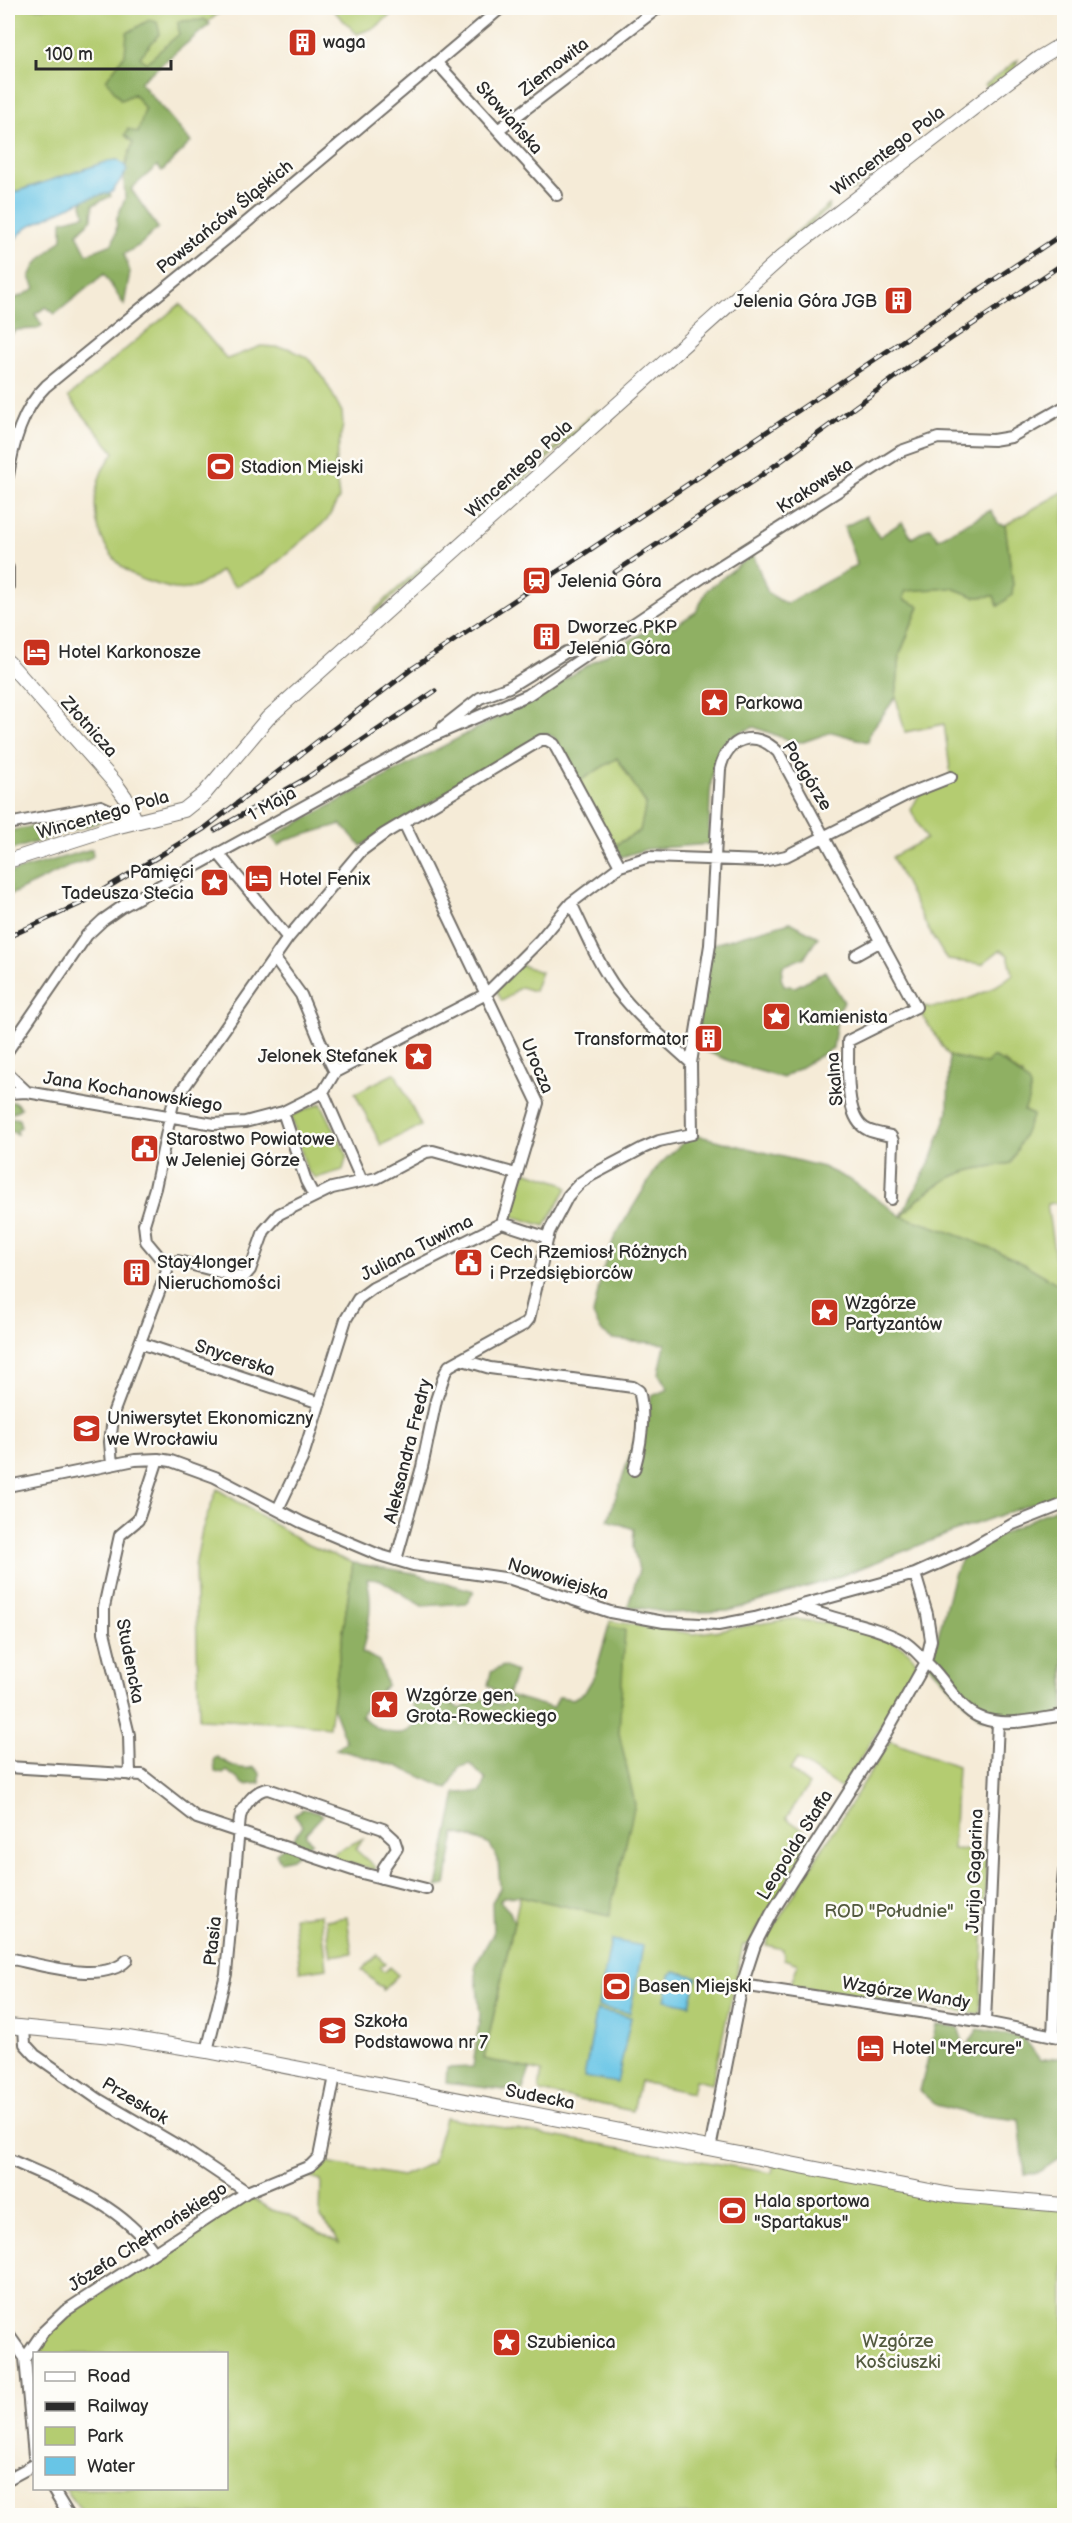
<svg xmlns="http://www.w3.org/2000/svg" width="1072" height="2523" viewBox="0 0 1072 2523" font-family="'Balsamiq Sans',sans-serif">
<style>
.green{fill:#b4cc71;stroke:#707c4e;stroke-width:1.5}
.forest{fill:#8fb063;stroke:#5d6e47;stroke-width:1.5}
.water{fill:#68c5e6;stroke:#4a7888;stroke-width:1.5}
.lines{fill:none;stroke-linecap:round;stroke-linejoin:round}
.minor-casing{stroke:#726e67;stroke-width:14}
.tertiary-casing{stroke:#726e67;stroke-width:16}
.minor{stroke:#fff;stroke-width:10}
.tertiary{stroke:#fff;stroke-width:14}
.rail-casing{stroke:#2b2b2b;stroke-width:5}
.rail{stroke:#fdfcf7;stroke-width:3;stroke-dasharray:9;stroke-linecap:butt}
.labels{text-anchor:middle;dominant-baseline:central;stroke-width:5;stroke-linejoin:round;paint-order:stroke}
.poi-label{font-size:18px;fill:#2b2b2b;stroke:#fdfcf7;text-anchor:start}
.street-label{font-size:18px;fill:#2b2b2b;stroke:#fdfcf7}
.park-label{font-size:18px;fill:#545b40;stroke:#fdfcf7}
</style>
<rect width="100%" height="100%" fill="#fdfcf7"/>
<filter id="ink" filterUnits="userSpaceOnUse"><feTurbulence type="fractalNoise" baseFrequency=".0167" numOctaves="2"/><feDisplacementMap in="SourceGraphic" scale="12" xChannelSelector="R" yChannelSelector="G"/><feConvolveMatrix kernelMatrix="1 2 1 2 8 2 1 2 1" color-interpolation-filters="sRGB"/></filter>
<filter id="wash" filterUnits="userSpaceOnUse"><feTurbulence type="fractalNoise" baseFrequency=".008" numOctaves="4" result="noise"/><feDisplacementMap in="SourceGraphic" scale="24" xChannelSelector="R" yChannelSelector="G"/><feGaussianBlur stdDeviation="1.35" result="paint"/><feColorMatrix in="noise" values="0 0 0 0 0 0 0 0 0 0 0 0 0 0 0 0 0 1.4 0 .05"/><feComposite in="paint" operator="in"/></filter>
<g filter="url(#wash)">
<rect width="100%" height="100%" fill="#f5ebd7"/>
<path class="green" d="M8,8H225L132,84L149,110L127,171L118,160L109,161L15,192L8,198Z
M331,8H398L376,27L357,34Z
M1018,60L1015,68L987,89L985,85Z
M885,162L887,165L853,190L845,192Z
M830,204L828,209L787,243L782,244Z
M180,304L227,359L261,346L288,348L308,358L323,377L342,412L343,425L335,464L339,498L327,520L263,574L235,586L221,571C213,576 203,585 193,588C180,592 165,587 152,583C105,570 83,516 102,471C105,465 111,458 114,452L68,397Z
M597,410L599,412L472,526L470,524Z
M1064,491V1202L1047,1204L1059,1285C1011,1253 956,1233 901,1217C919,1197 941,1178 968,1171C981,1167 997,1166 1011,1163L1024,1111L1022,1075L1013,1070L1004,1061L987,1064L949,1056L914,1003C919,1005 926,1008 932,1007C959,1005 993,991 1013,974L1008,955L1000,950L982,964L947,960L928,929L892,857L926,839L911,810L922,789L951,777L944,724L905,732L896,698L900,654L919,607L903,599L906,590L952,588L975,597L994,596L999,606L1013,586L1005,525Z
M428,561V565L374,614L372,612Z
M617,757L646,804L640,831L610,848L575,784Z
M521,965L541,972L534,991L521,987C513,991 510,997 502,1001L496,990Z
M395,1073L421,1126L381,1145L355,1093Z
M321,1103L347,1155L343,1170L316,1178L307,1171L291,1116Z
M525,1171L562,1183L567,1188L545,1226L512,1216Z
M217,1489L308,1545L353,1563L329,1727L293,1723L199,1719L195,1566L202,1530Z
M790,1619C823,1622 900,1629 917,1663L909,1680L842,1789L797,1759L790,1770L809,1785L786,1818L813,1837L748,1945H743L712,2084L695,2080L692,2093L640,2082L633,2111L541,2092L539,2089L542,2072L484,2059L520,1896L609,1915L559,1697L573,1699L585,1692L595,1675L610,1621L694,1634Z
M890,1741L957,1766L953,1849L987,1851L980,2014L790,1986L798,1964L784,1959L783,1949L766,1945L770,1934L799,1886Z
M364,1838L355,1849L376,1868L374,1870L325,1857Z
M321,1914L327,1968L300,1972L294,1917Z
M347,1917L352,1953L331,1956L326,1920Z
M377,1955L385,1963L380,1966L382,1970L386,1971L389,1967L398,1975L383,1990L382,1986H379L362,1970Z
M445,2118L772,2173L774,2161L933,2191L1064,2205V2515H85L65,2489L226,2488V2354H34V2407L31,2385L32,2355L59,2320L218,2217L252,2198L271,2210L287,2214L339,2243L333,2231L320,2217L321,2181L304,2176L321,2169L326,2163L402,2176L432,2163Z"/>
<path class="forest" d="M204,19L210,24L140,82L191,142L162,171L157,166L131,189L158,228L140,245L124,254L130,272L124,305L104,274L55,314L46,307L35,314L42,325L37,329L16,330L8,338V302C18,296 26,295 35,288L30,277L36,264L62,239V221L85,215L82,204L84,197L108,189L111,196L93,205L92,219L77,234L87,254L112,244L116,233L117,218L125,199L124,180L127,159L133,143L125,135L128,129L138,133L145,109L134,94L121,100L106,80L125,54L127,33L149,20L157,22L160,33L140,57L146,63L179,34L178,22C187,18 195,23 204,19Z
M991,510L999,524L1005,525L1013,585L1012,595L998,606L994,596L975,597L952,588L906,591L903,599L919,606L900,654L896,697L870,732L868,742L832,732L803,742L791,741L754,727C742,732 729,735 722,746C707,768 710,818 709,844L647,849L621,857L614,846L640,831L646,804L617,758L578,782L554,737L544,733L361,846L341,824L284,841L279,846L271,837L523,704L662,621L673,627L696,612L707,590L753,554L768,593L786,604L857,565L844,527L866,516L879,537L902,522L912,538L930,527L938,539Z
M97,814L99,822L8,851V831Z
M92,849L93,856L88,860L72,865L8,896V873Z
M790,922L818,937L805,957L783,966L781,978L784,985L795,987L825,971L844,1002L838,1011L833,1048L783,1078L742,1066L693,1046L710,945Z
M949,1056L987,1064L992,1057C1002,1060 1005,1064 1013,1070C1032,1085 1035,1087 1024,1111L1033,1115L1011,1163C997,1166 982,1167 968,1171C941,1178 919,1197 901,1216C956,1233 1011,1253 1059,1285L1064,1303V1496L1049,1498L961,1529L830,1580L728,1611L670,1613L628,1606L639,1570L633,1547L634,1529L608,1520L640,1425L652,1396L668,1389L659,1374L665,1344L612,1339L601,1331L593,1315L602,1272L614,1238L658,1166L692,1134L823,1167L852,1181L901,1216L932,1158L948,1112Z
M8,1102H15L21,1108L9,1115V1117L19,1119L21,1127L17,1130V1134L8,1130Z
M1064,1504V1715L1019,1721L980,1718L926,1662L934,1651L954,1575L966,1551Z
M353,1563L408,1572L474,1591L467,1603L422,1606L381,1580L367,1579C374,1605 368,1627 362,1652L379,1661L387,1685L370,1702L361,1715C371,1727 392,1738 408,1731C412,1729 416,1723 419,1721L409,1697L435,1696L461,1709L479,1698L502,1705L503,1697L488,1685L491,1672L503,1666L516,1672L508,1695L553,1708L559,1697L573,1699L585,1692L595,1675L609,1626L625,1630L619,1733L635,1804L609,1916L520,1896L503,1897L500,1901L510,1912L514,1922L484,2059L530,2069L522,2092L446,2083L447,2068L473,2067L480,2015L475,1965L493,1934L492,1902L500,1889L498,1859L490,1845L474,1838L455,1833L446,1885L437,1887L456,1793L481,1792L486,1780L470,1764L459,1767L448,1789L397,1766L336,1749L346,1742L332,1706Z
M217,1757C228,1764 242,1772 254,1767L260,1773V1783L245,1785L227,1771L223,1774L215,1772L214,1759Z
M302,1809L316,1811L323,1815L306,1833V1836L312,1842L292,1858L280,1861L276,1853L293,1840L303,1825L294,1814Z
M936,2025L958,2027L965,2048L978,2029L1024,2038L1040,2060L1064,2056V2155L1041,2171L1025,2175L1019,2120L974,2115L936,2105L920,2091Z"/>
<path class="water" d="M118,160L125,166L127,171L112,192L83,200L27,227L8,246V198L15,192L109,161Z
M611,1940L643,1946L630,2013L598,2007Z
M675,1971L697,1977L690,2005L665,2000L670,1975Z
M597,2010L631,2017L617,2083L584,2077Z"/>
</g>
<g filter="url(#ink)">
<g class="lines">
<defs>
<path id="minor" d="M437,63L557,195
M498,130L658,8
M8,476C13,444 22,409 46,386L241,227L501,8
M8,568V587
M443,727L480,698L509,687L566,652L597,646
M404,823L538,1103L502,1223
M8,824L101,806L136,822
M218,853L288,938
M571,903C585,932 598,964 617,990C638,1017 666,1040 691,1063
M856,955L881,941
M275,959L301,995L320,1041L335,1072
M8,1050L87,935L103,920L123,906L428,738L528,695L703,577L901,451L938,438L993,440L1011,437L1064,407
M8,1074L27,1092
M323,1092L362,1181
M8,1093L27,1092L214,1124L245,1122L283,1112L323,1092L335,1072L486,994L540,940L571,903L620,866L649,857L763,861L786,856L908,794L951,777
M283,1112L306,1181L314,1196
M502,1223L548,1238
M166,1265L178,1261L243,1278L250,1270L264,1231L279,1214L332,1188L377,1178L426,1152L433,1151L516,1174
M140,1343L320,1403
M463,1360L490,1368L633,1387L639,1391C646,1416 641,1445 634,1470
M112,1464L110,1442L114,1411L167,1271L166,1265L146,1241L144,1224L155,1188L173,1103L288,938L361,851L384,834L541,740H547L554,744L620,866
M8,1486L135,1460L158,1459L171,1461L215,1477L301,1522L379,1555L413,1565L511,1579L610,1612L664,1622L718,1625L755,1618L915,1574L966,1551L1013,1524L1064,1504
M278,1509L302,1459L346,1319L358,1299L373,1288L502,1223
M396,1560L422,1467L436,1400L445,1373L449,1366L525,1324L529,1319L549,1232L568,1196L580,1183L592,1175L643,1148L659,1141L692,1134L691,1063L710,945L720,769C727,738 754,728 778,752L916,1007L848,1041C849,1064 843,1119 868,1130C874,1133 883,1134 891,1136L893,1141L891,1199
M801,1606C833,1621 869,1623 901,1640C914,1647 920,1657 931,1667C944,1680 953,1697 967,1709C992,1732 1035,1719 1064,1715
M8,1767L142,1775L197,1818L362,1873L426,1889
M130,1775L129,1735L104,1632V1607L120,1535L138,1520L158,1459
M8,1958C39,1964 103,1985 127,1960
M742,1985L985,2022L1064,2038
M985,2022L998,1722
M24,2027L25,2044L35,2055L98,2099L180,2147L247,2192
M1053,2036L1057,1944L1064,1872
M207,2051L226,1974L240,1817C243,1806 256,1789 268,1789L383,1829L394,1839L397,1848L384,1867L381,1878
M710,2149L742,1985L755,1945L771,1914L883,1738L926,1662L931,1640L927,1614L915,1574
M8,2159C59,2182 120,2203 154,2252
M8,2334L25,2358
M34,2456L25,2358L43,2332L65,2311L247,2192L310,2166L319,2157L335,2076
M8,2479L34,2465
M52,2488L69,2516"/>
<path id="tertiary" d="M8,662L115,783L125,797L136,822
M8,861L111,828L184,810L204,794L268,718L784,255L994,92L1039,58L1064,43
M8,2026L122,2037L207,2051L956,2196L1064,2205"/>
</defs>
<use href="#minor" class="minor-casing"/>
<use href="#tertiary" class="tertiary-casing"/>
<use href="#minor" class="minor"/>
<use href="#tertiary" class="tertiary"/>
<defs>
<path id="rail" d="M615,572L759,477L912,365L1064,263
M215,830L305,779L435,691
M8,937L82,903L205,828L413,668L1064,233"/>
</defs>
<use href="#rail" class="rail-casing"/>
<use href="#rail" class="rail"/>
</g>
</g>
<defs>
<symbol id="building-square" viewBox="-11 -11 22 22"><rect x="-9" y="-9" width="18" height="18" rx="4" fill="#c8321e" stroke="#fdfcf7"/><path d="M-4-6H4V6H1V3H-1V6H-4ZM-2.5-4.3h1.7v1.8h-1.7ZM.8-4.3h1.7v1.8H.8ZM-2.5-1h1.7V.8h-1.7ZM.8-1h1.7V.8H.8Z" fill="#fff"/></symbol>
<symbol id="stadium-square" viewBox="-11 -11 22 22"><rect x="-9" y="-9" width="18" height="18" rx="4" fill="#c8321e" stroke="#fdfcf7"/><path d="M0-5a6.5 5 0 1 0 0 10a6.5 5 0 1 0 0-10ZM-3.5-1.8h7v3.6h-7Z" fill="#fff"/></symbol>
<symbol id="station-square" viewBox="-11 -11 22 22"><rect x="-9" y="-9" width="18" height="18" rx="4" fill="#c8321e" stroke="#fdfcf7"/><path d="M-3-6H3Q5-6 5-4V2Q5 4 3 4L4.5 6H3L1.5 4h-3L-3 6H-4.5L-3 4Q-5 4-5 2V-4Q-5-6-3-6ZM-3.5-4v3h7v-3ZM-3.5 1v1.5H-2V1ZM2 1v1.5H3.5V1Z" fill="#fff"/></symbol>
<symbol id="hotel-square" viewBox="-11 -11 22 22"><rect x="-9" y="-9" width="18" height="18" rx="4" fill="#c8321e" stroke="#fdfcf7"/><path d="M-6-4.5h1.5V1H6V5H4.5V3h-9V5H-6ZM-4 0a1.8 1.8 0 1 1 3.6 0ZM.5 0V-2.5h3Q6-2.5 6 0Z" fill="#fff"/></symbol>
<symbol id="sight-square" viewBox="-11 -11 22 22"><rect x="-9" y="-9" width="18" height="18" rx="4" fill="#c8321e" stroke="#fdfcf7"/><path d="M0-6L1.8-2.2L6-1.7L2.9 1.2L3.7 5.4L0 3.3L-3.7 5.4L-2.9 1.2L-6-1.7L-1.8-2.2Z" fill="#fff"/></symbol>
<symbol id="civic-square" viewBox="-11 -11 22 22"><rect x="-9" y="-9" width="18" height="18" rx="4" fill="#c8321e" stroke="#fdfcf7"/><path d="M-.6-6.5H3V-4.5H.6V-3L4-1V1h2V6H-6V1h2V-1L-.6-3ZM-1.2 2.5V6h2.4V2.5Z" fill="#fff"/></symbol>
<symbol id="university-square" viewBox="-11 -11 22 22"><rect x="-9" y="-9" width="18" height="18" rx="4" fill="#c8321e" stroke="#fdfcf7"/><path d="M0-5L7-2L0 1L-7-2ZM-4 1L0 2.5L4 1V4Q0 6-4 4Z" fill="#fff"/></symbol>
<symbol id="school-square" viewBox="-11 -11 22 22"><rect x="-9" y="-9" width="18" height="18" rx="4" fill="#c8321e" stroke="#fdfcf7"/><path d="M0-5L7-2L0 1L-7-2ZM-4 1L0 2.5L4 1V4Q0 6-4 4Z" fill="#fff"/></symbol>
</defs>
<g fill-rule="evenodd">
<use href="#building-square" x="286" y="26" width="33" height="33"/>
<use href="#building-square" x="882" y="284" width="33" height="33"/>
<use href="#stadium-square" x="204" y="450" width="33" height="33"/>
<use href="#station-square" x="520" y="564" width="33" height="33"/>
<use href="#building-square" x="530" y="620" width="33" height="33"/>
<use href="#hotel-square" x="20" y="636" width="33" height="33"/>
<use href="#sight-square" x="698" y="686" width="33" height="33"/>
<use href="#hotel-square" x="242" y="862" width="33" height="33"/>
<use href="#sight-square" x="198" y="866" width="33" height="33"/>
<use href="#sight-square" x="760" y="1000" width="33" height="33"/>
<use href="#building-square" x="692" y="1022" width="33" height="33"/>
<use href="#sight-square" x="402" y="1040" width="33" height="33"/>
<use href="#civic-square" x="128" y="1132" width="33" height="33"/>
<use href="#civic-square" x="452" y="1246" width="33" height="33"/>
<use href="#building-square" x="120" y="1256" width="33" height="33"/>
<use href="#sight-square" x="808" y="1296" width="33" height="33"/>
<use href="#university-square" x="70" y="1412" width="33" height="33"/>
<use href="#sight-square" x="368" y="1688" width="33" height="33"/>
<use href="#stadium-square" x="600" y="1970" width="33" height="33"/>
<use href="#school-square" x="316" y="2014" width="33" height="33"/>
<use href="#hotel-square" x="854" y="2032" width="33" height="33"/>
<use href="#stadium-square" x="716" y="2194" width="33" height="33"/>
<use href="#sight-square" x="490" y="2326" width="33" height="33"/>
</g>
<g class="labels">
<g class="poi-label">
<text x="323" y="42">waga</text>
<text x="877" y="301" text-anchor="end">Jelenia Góra JGB</text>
<text x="241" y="467">Stadion Miejski</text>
<text x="558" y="581">Jelenia Góra</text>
<text x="567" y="627">Dworzec PKP<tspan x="567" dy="21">Jelenia Góra</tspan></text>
<text x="58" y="652">Hotel Karkonosze</text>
<text x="735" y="703">Parkowa</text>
<text x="194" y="872" text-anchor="end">Pamięci<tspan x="194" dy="21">Tadeusza Stecia</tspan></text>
<text x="279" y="879">Hotel Fenix</text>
<text x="798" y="1017">Kamienista</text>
<text x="688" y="1039" text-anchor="end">Transformator</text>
<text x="397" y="1056" text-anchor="end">Jelonek Stefanek</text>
<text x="166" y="1139">Starostwo Powiatowe<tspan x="166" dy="21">w Jeleniej Górze</tspan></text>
<text x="490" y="1252">Cech Rzemiosł Różnych<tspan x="490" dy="21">i Przedsiębiorców</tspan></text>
<text x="157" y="1262">Stay4longer<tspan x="157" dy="21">Nieruchomości</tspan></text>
<text x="845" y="1303">Wzgórze<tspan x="845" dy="21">Partyzantów</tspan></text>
<text x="107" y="1418">Uniwersytet Ekonomiczny<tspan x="107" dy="21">we Wrocławiu</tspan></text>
<text x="406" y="1695">Wzgórze gen.<tspan x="406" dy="21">Grota-Roweckiego</tspan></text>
<text x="638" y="1986">Basen Miejski</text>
<text x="354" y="2021">Szkoła<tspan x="354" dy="21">Podstawowa nr 7</tspan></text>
<text x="892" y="2048">Hotel "Mercure"</text>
<text x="754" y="2201">Hala sportowa<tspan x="754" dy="21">"Spartakus"</tspan></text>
<text x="527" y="2342">Szubienica</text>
</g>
<g class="street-label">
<text transform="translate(554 67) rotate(-38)">Ziemowita</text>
<text transform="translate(509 118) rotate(48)">Słowiańska</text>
<text transform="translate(888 151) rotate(-37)">Wincentego Pola</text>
<text transform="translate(225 217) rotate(-39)">Powstańców Śląskich</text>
<text transform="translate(519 469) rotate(-42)">Wincentego Pola</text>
<text transform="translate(815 486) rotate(-33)">Krakowska</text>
<text transform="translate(89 727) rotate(48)">Złotnicza</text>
<text transform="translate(807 776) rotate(58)">Podgórze</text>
<text transform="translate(272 804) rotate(-29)">1 Maja</text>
<text transform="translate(103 815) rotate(-16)">Wincentego Pola</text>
<text transform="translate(537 1066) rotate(67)">Urocza</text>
<text transform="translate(835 1079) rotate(-95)">Skalna</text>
<text transform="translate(133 1092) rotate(9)">Jana Kochanowskiego</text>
<text transform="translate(417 1248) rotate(-27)">Juliana Tuwima</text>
<text transform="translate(235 1358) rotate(18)">Snycerska</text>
<text transform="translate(408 1451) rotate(-76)">Aleksandra Fredry</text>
<text transform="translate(558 1579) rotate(17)">Nowowiejska</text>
<text transform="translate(130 1661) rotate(79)">Studencka</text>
<text transform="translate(795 1845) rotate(-58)">Leopolda Staffa</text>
<text transform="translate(975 1871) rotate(-88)">Jurija Gagarina</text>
<text transform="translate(213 1941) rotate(-84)">Ptasia</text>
<text transform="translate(906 1993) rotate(9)">Wzgórze Wandy</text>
<text transform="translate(540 2097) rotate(11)">Sudecka</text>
<text transform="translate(135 2101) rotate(31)">Przeskok</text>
<text transform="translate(148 2237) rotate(-33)">Józefa Chełmońskiego</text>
</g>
<g class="park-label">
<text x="889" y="1911">ROD "Południe"</text>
<text x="898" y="2341">Wzgórze<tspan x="898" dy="21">Kościuszki</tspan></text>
</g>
</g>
<rect width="1072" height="2523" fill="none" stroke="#fdfcf7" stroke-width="30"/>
<rect x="33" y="2352" width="195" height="138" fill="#fdfcf7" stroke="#a9a8a5" stroke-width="1.5"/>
<rect x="45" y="2372" width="30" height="9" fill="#ffffff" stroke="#a9a8a5" stroke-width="1.5"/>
<text x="87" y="2382" font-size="18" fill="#2b2b2b">Road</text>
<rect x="45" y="2402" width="30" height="9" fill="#2b2b2b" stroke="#a9a8a5" stroke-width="1.5"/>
<text x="87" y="2412" font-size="18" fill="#2b2b2b">Railway</text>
<rect x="45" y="2427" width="30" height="18" fill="#b4cc71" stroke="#a9a8a5" stroke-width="1.5"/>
<text x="87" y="2442" font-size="18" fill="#2b2b2b">Park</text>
<rect x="45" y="2457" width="30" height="18" fill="#68c5e6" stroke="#a9a8a5" stroke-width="1.5"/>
<text x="87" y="2472" font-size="18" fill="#2b2b2b">Water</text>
<path d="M36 60v9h135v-9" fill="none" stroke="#2b2b2b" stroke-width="3"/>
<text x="45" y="60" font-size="18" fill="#2b2b2b" stroke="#fdfcf7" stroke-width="4.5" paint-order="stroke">100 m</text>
</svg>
